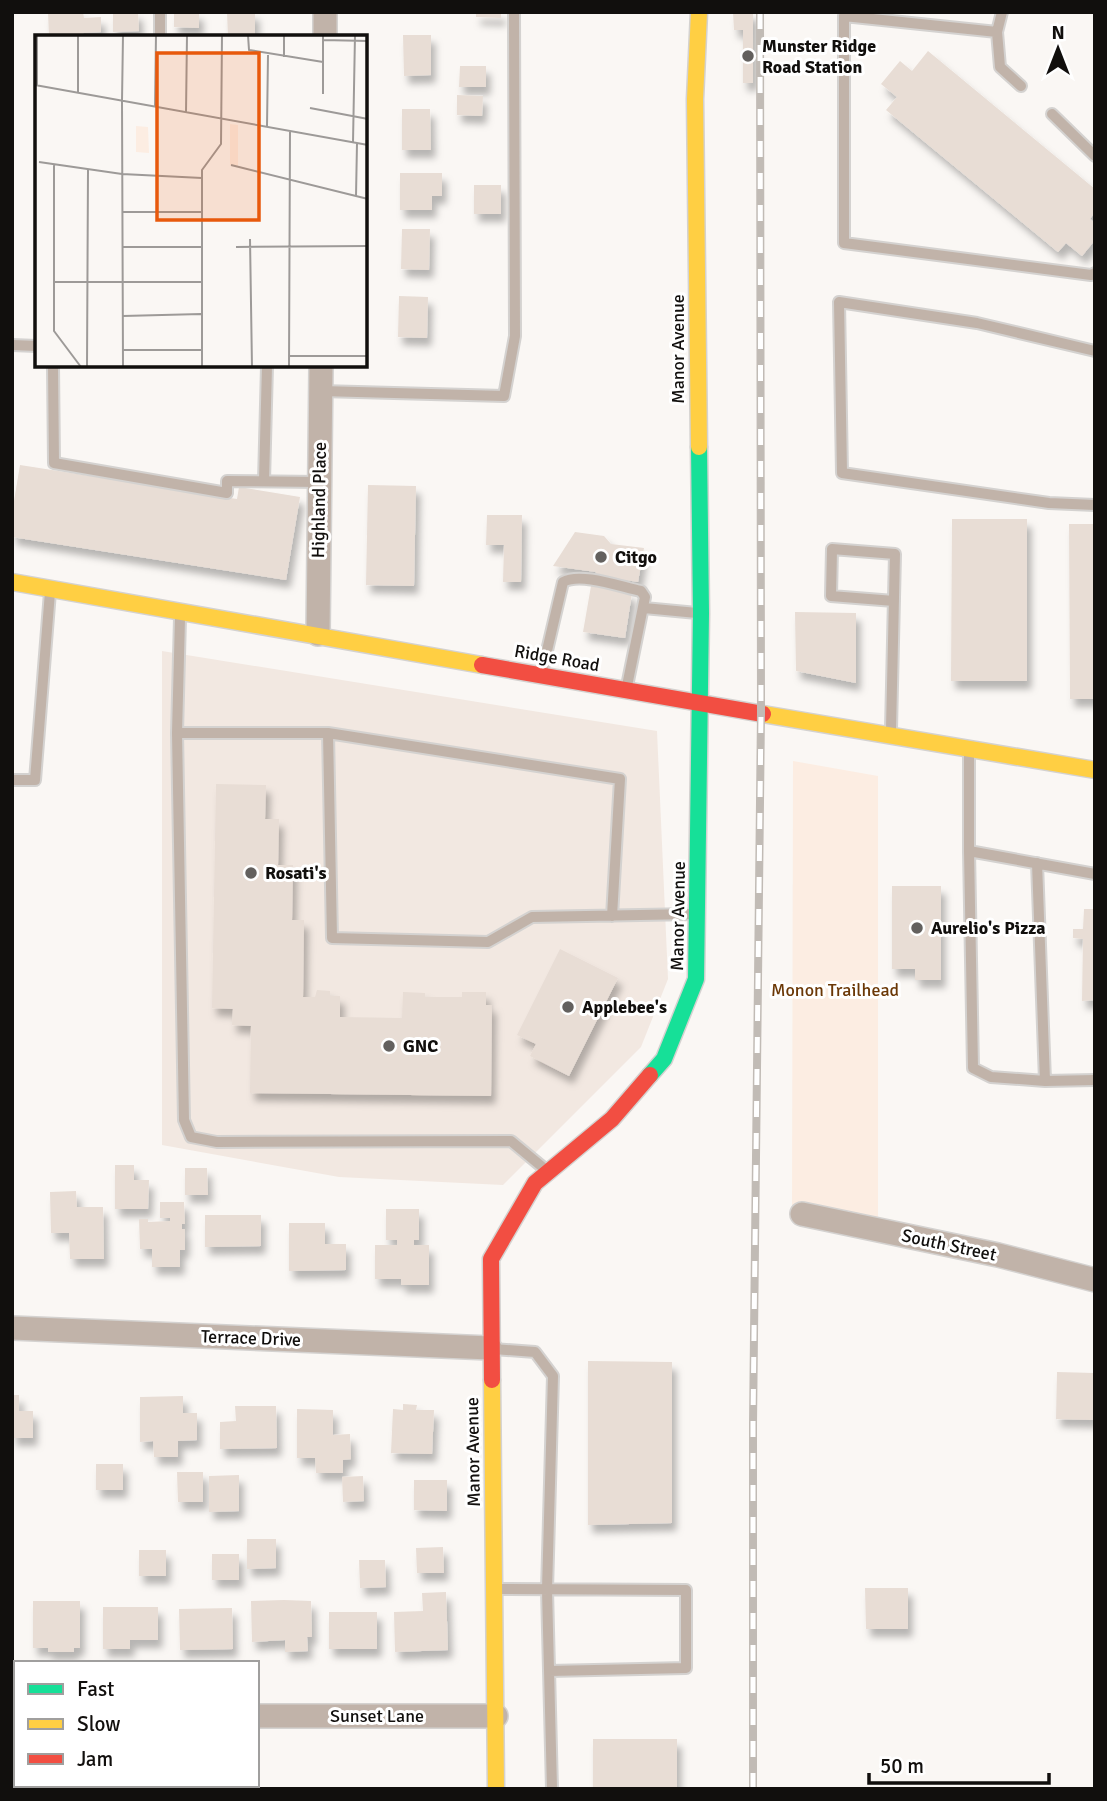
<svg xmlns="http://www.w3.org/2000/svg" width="1107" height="1801" viewBox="0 0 1107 1801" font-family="Signika,sans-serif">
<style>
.built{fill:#f2e8e1}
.green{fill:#fcede2}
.building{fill:#e8ddd5;filter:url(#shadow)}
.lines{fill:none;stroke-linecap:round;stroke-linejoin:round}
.lane-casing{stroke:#d4d2d0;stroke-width:14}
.street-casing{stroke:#d4d2d0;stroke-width:26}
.fast-casing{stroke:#d4d2d0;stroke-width:19}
.slow-casing{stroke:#d4d2d0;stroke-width:19}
.jam-casing{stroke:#d4d2d0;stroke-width:19}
.lane{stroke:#c1b3a9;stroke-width:10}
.street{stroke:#c1b3a9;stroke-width:23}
.fast{stroke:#16e098;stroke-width:16}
.slow{stroke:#ffcf43;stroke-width:16}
.jam{stroke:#f24e42;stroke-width:16}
.rail-casing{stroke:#c1bbb5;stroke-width:8}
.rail{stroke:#fff;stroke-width:5;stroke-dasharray:16;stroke-linecap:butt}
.poi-dot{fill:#63605e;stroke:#fff;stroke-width:2.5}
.labels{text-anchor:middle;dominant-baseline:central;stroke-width:6;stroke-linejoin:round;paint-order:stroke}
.poi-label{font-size:18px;font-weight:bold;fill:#110f0d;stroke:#fff;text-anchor:start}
.street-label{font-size:18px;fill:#110f0d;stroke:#fff}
.park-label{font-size:18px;fill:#6b3807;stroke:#fff}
.inset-road{fill:none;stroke:#9d9a98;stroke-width:2}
.view{fill:#e8590c;fill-opacity:0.15;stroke:#e8590c;stroke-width:3.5}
.inset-edge{fill:none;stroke:#110f0d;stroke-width:3.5}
</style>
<defs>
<filter id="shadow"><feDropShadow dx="4.5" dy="8" stdDeviation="3.5" flood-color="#0004"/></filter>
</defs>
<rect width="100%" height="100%" fill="#faf7f4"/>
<path class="built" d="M162,651L657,731L668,979L641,1047L503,1185L339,1177L162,1145Z"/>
<path class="green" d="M793,761L878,776V1225L792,1205Z"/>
<path class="building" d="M48,12H83L84,18L101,17V32L83,33L84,37H49Z
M113,12H138L139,31L113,32Z
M174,12H199V28L174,27Z
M227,12H255V37H228Z
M476,12H501V18L476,17Z
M733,12H753V83H743V30H734Z
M403,35H431V75L404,76Z
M928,51L1095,189V212L1090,219L1095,223V240L1082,256L1066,243L1058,252L886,110L897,97L881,84L900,61L912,71Z
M460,66H486V87H459Z
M457,95L483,96L482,116L457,115Z
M402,109H430L431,150H402Z
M400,173H442V196H432V210H400Z
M474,185H501V214H474Z
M402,229H430L429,270L401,269Z
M399,296L428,297L427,338L398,337Z
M20,465L237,499L239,487L300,497L286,580L12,537V513Z
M368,485L416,486L414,586L366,585Z
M487,515H522L521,582H503L504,545H486Z
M952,519H1027V681H951Z
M1069,524H1095V699H1070Z
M575,532L604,536L611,544L644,548L638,582L595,575L596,572L553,566Z
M591,586L632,593L625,638L583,632Z
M795,612L856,613V683L796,671Z
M216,784L266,785L265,819H279L278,865H293L292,920H304L303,997H315L317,990L330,991V996H340V1017L402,1018L403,992L425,993V997H462V992H486V1005H492L491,1096L250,1093L251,1026L232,1025L233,1009L212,1008Z
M892,886H941V980H915V969H892Z
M1084,909H1095V1000L1082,1001L1083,939L1073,938V929H1083Z
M560,949L618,978L569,1076L530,1056L536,1044L517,1035Z
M115,1165H134V1180H149L148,1209H115Z
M185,1168H207L208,1195H185Z
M76,1191L77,1207H103L104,1259H70L69,1233H51L50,1192Z
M160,1202H184L185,1224H182V1229H185V1250H180V1267H152V1249H140L139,1219H148V1222L170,1221V1218H160Z
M386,1209H419V1240H414V1245H429V1285H401V1279H375V1245H397V1240H386Z
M205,1215H261V1246L205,1247Z
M289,1223H325V1244H346V1270L289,1271Z
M588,1361L672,1362V1523L588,1525Z
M1057,1372L1094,1373L1093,1420L1056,1419Z
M12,1395H19V1411H33V1438H12Z
M183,1396V1413H197V1440L178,1441V1457H154L153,1441L140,1442V1397Z
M403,1404L417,1405L416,1410H434L432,1454L391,1453L393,1409L403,1410Z
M235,1406H276L277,1448L220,1449V1422L236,1421Z
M297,1409L333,1410V1435L350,1434L351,1459L343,1460V1473H316L315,1458H297Z
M96,1464H123V1490H96Z
M177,1472H203V1502H178Z
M239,1475V1511L209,1512V1476Z
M363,1476L364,1501L343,1502L342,1477Z
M414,1480H447V1511L414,1510Z
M247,1539H276V1568L247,1569Z
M443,1547L444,1573H417L416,1548Z
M139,1550H166V1576H139Z
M212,1554H239V1580H212Z
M359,1560H385L386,1587L360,1588Z
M865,1588H908V1629H866Z
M446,1592L448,1650L395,1652L394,1612L423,1611L422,1593Z
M284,1600L311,1601L312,1637H307L308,1651L285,1652V1640L252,1642L251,1601Z
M33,1601H80V1648H74V1652H48V1648H33Z
M103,1607H158V1640H130V1649H103Z
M232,1608L233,1649L180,1650L179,1609Z
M329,1612H377V1649H329Z
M593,1739H677V1789H593Z"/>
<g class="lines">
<defs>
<path id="lane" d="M160,12V37
M1002,12L997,32L844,16V243L1091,275L1095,273
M997,32L1000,67L1021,86
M1052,114L1095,156
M12,345L37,346
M1095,351L977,323L839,302L842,473L1049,503L1095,505
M53,366L54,463L227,493V481L320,482
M321,391L504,396L515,336L514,12
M264,481L267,366
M644,608L697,613
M180,618L177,733H328L332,938L488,942L532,917L694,914
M542,672L563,582C581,572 621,587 641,591L645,597L627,686
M891,729L895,554L832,549L831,596L894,601
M177,733L184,1120L191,1137L217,1142L511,1141L546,1170
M328,733L620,779L612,916
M969,752V851L1095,874
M12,780H35L50,592
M969,851L973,1068L991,1077L1045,1081
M1037,863L1045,1081L1095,1080
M493,1349L535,1352L553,1376L547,1590L552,1789
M497,1589L686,1590V1668L549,1671"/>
<path id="street" d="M325,37V12
M318,634L321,366
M802,1214L998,1255L1095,1280
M12,1328L490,1348
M12,1716H16
M257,1716H496"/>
<path id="fast" d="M650,1075L664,1059L696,979L701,613L699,447"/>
<path id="slow" d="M699,12L695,99L699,447
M12,582L482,665
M763,714L1095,770
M492,1380L496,1789"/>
<path id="jam" d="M482,665L763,714
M492,1380L491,1259L535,1183L612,1119L650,1075"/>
</defs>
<use href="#lane" class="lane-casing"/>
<use href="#street" class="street-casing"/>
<use href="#fast" class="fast-casing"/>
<use href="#slow" class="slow-casing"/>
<use href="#jam" class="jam-casing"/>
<use href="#lane" class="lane"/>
<use href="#street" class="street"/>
<use href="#fast" class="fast"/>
<use href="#slow" class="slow"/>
<use href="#jam" class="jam"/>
<defs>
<path id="rail" d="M753,1789V1424L761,713L760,12"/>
</defs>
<use href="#rail" class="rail-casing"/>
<use href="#rail" class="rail"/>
</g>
<g class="poi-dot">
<circle cx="748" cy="56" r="7"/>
<circle cx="601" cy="557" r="7"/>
<circle cx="251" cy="873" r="7"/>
<circle cx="917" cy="928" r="7"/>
<circle cx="568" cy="1007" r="7"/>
<circle cx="389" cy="1046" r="7"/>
</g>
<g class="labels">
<g class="poi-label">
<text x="762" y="46">Munster Ridge<tspan x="762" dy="21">Road Station</tspan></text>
<text x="615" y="557">Citgo</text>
<text x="265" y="873">Rosati's</text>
<text x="931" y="928">Aurelio's Pizza</text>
<text x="582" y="1007">Applebee's</text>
<text x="403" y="1046">GNC</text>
</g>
<g class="street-label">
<text transform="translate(678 349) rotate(-90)">Manor Avenue</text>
<text transform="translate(319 500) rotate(-89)">Highland Place</text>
<text transform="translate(557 658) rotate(10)">Ridge Road</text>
<text transform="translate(678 916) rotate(-89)">Manor Avenue</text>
<text transform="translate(949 1245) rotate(12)">South Street</text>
<text transform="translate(251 1338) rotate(2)">Terrace Drive</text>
<text transform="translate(473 1452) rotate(-91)">Manor Avenue</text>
<text x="377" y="1716">Sunset Lane</text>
</g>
<g class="park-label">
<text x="835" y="990">Monon Trailhead</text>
</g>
</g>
<g transform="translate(35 35)">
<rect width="332" height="332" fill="#faf7f4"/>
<path d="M195,89L203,90V131L195,130ZM101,91L113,92L114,118L101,117Z" fill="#fcede2"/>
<path class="inset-road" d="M2,0V50M213,0L214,15L288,27M288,5L333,6M249,22V0M0,50L333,110M43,57V0M288,59V0M87,66L88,332M87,66L88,0M120,72L121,0M275,73L333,84M151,77L152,0M232,91L233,20M318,107L320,0M4,127L87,139L167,143M19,129V296L46,332M196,130L333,164M321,161L322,108M87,177H168M215,204L217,332M88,212H167M201,212L333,211M19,247H167M88,281L166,279M88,315H166M254,321H333M52,332L53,134M167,332V135L186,109L187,0M254,332L255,96"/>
<path class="view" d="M122,18H224V185H122Z"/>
<rect width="332" height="332" class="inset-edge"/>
</g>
<rect width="1107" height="1801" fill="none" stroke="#110f0d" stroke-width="28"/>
<rect x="14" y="1661" width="245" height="126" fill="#ffffff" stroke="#a09f9e" stroke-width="2"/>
<rect x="28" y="1684" width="35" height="10" fill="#16e098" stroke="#a09f9e" stroke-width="2"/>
<text x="77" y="1696" font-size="21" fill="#110f0d">Fast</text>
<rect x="28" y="1719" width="35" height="10" fill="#ffcf43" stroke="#a09f9e" stroke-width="2"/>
<text x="77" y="1731" font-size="21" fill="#110f0d">Slow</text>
<rect x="28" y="1754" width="35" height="10" fill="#f24e42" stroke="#a09f9e" stroke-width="2"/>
<text x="77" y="1766" font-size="21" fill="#110f0d">Jam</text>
<g transform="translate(1058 49)" stroke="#ffffff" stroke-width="5" paint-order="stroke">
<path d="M0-5L12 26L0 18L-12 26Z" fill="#110f0d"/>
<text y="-10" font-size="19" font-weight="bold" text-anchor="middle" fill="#110f0d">N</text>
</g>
<path d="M869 1773v10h180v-10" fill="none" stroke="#110f0d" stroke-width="3.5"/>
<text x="880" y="1773" font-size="21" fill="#110f0d" stroke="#ffffff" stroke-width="5" paint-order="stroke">50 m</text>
</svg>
